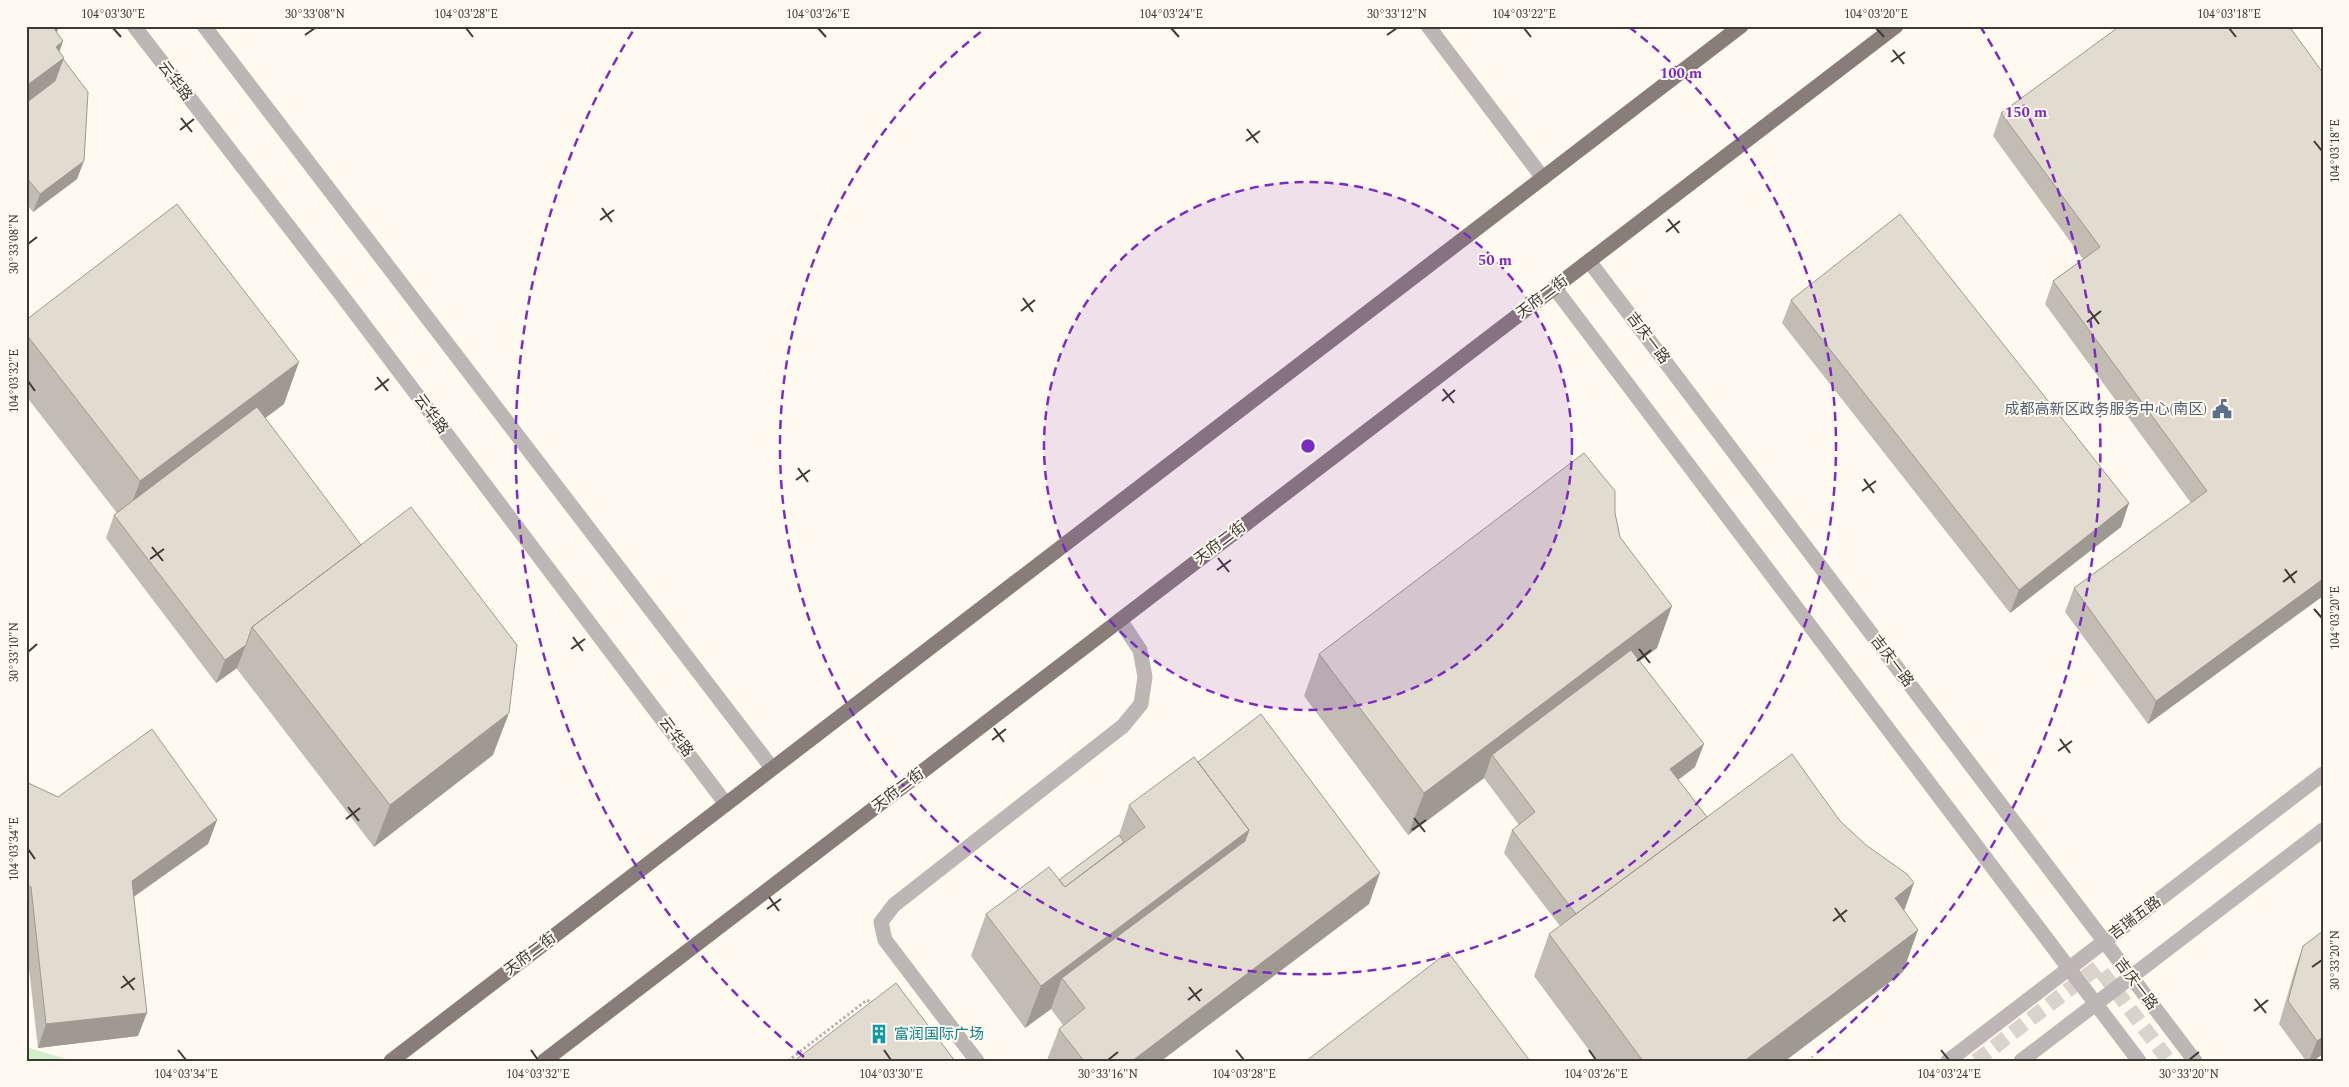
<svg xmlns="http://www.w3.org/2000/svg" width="2349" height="1087" viewBox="0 0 2349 1087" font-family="Spectral,'Noto Sans SC',serif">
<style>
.green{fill:#d2efca}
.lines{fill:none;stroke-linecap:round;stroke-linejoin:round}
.minor-tunnel{stroke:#d8d4cb;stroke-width:15;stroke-dasharray:15 8;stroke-linecap:butt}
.path{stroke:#b7b4ab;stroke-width:3;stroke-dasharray:2.5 2.5;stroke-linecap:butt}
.minor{stroke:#bcb6b4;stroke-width:15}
.major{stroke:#887d79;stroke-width:15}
.wall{fill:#c2bcb2}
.shaded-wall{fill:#9e9991}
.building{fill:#e2dbcf;stroke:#9e9991}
.ticks{fill:none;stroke:#3c3a35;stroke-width:2}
.ring{fill:none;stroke:#7b2cbf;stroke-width:2.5;stroke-dasharray:9 6}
.labels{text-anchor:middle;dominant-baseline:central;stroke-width:4;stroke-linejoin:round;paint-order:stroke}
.street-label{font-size:15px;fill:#3c3a35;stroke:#fffaf0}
.service-label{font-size:15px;fill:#4e5e75;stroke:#fffaf0;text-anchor:end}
.culture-label{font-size:15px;fill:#0d838f;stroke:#fffaf0;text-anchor:start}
.centre{fill:#7b2cbf;stroke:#fffaf0;stroke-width:2.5}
.ring-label{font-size:15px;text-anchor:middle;font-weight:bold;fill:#7b2cbf;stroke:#fffaf0;stroke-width:4;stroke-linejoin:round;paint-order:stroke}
.neatline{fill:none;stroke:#3c3a35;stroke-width:2}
.ticks-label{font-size:12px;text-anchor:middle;fill:#3c3a35}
</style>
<rect width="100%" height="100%" fill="#fffaf0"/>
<path class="green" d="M26,1047L73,1061H26Z"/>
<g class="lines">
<path class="minor-tunnel" d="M1976,1061L2098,967L2169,1061"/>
<path class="path" d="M788,1061L867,1000L874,1004"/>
<path class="minor" d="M134,26L340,293L726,804
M204,26L772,768
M1428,26L1543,178
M1589,261L2195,1061
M1554,287L2139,1061
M977,1061L885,940L881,922L894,905L1123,726L1141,704L1145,677L1140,650L1120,620
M1948,1061L2323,774
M2021,1061L2323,830"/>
<path class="major" d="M391,1061L1741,26
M544,1061L1896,26"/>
</g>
<path class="wall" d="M26,26H59L57,33L63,41L59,52L63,59L77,179L33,212L26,203Z
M2323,73V596L2148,724L2065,612L2074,588L2191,503L2045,304L2053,281L2083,259L1993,136L2001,113Z
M1791,300L2129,503L2121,527L2010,613L1782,323Z
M26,320L284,404L265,418L493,755L374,847L237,669V668L216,683L106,538L114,515L117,513L26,396Z
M1615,513L1620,537L1657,648L1639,661L1695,767L1678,780L1707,817L1904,911L1903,972L1785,1061H1597L1534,976L1549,934L1560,926L1504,853L1512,830L1519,825L1484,778L1408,835L1304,696L1319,654Z
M1198,762L1369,904L1161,1061H1048L1047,1060L1059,1029L1063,1025L1051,1009L1025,1028L971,956L986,914L1059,880L1119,835L1129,805Z
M26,782L58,797L217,820L208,844L134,897L138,1036L38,1048L26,942Z
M2323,931V1054L2313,1061H2306L2279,1024L2295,969L2303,946Z"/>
<path class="shaded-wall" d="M55,26H59L48,56L53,27Z
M63,41L55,64L64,58L48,99L26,116V86L56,47Z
M84,161L77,179L33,212L40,194Z
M299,362L284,404L125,523L140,481Z
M2129,503L2121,527L2010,613L2019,590Z
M2323,579V596L2148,724L2156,701Z
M1672,606L1657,648L1500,766L1492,755L1484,778L1408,835L1424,793Z
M246,645L237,668L216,683L225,660Z
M509,713L493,755L374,847L390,805Z
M1704,744L1695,767L1662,792L1670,769Z
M217,820L208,844L123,904L132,881Z
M1249,830L1234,871L1062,978L1051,1009L1025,1028L1041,986Z
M1380,873L1369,904L1161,1061H1132Z
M1914,883L1899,925L1895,898Z
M1918,930L1903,972L1785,1061H1744Z
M147,1013L138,1036L38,1048L46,1024Z
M2323,1037V1054L2313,1061H2309L2317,1041Z"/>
<path class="building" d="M26,26H55L53,27L63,41L56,47L64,58L26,86Z
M2120,26H2289L2323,73V579L2156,701L2074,588L2207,491L2053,281L2100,247L2001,113Z
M63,59L88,92L84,161L40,194L26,177V103L55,81Z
M177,204L299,362L140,481L26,334V320Z
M1900,214L2129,503L2019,590L1791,300Z
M257,407L361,545L252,627L246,645L225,660L114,515Z
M1584,453L1615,491V513L1620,537L1672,606L1424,793L1319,654Z
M411,507L517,645L509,713L390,805L252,627Z
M1631,650L1704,744L1670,769L1707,817L1576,914L1512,830L1535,812L1492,755Z
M1261,714L1380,873L1132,1061H1084L1059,1029L1085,1008L1062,978L1245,841L1249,830L1198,762Z
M152,729L217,820L132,881L147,1013L46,1024L31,887L26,885V782L58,797Z
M1792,754L1840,821L1866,845L1907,874L1914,883L1895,898L1918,930L1744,1061H1643L1549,934Z
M1194,757L1249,830L1041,986L986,914L1049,867L1065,887L1145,827L1129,805Z
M1119,835L1124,842L1065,887L1059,880Z
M2323,931V1037L2317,1041L2288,1001L2303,946Z
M1448,952L1530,1061H1306Z
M896,983L955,1061H794Z"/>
<path class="ticks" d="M113,28L121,37M466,28L473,37M818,28L826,37M1171,28L1179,37M1524,28L1531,37M1876,28L1884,37M2229,28L2236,37M305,35L315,28M1387,35L1397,28M1893,50L1904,64M1891,62L1905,52M181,118L192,132M1247,129L1258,143M180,130L194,119M1246,141L1260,131M2314,141L2322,151M602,208L612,222M1668,219L1679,233M600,220L614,210M1666,232L1680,221M28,244L37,237M1023,298L1033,312M2089,310L2099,324M1021,311L1035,300M2087,322L2101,311M377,377L388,391M28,381L35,391M1443,389L1454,403M375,390L389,379M1442,401L1455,390M798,468L808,482M1864,479L1874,493M796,480L810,470M1862,491L1876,481M152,547L163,561M1218,558L1229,572M150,559L164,549M2285,569L2295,583M1217,570L1231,560M2283,582L2297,571M2314,609L2322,618M573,637L583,651M571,649L585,639M1639,649L1650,663M28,652L37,644M1637,661L1651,650M994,728L1004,742M2060,739L2070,753M992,740L1006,729M2058,751L2072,741M348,807L359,821M1414,818L1425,832M346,819L360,808M1412,830L1426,820M28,849L35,859M769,897L779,911M1835,908L1845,922M767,909L781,899M1833,921L1847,910M2312,967L2322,960M123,976L134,990M1189,987L1200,1001M121,988L135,978M2255,999L2266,1013M1188,1000L1202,989M2254,1011L2268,1000M178,1050L186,1060M531,1050L538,1060M884,1050L891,1060M1236,1050L1244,1060M1589,1050L1596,1060M1941,1050L1949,1060M1108,1060L1118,1052M2189,1060L2199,1052"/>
<circle cx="1308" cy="446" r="264" fill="#7b2cbf" fill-opacity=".12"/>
<g class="ring">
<circle cx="1308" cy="446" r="264"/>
<path d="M1629 27A528 528 0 1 1 987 27"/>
<path d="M804 1057A792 792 0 0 1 636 26M1980 26A792 792 0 0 1 1812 1057"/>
</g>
<defs>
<symbol id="civic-bare" viewBox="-9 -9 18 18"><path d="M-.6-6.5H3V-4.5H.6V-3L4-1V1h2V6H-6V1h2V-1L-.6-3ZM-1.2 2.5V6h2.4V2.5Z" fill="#5c6f8a" stroke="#fffaf0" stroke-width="2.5" paint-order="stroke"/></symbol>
<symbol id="building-bare" viewBox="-9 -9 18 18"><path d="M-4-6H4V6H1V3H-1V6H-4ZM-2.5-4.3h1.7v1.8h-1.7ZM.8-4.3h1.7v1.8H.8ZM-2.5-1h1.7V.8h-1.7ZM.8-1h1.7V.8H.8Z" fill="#0f9aa8" stroke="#fffaf0" stroke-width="2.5" paint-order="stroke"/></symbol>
</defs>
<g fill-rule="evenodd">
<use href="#civic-bare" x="2208" y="395" width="28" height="28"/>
<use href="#building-bare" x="865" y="1020" width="28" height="28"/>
</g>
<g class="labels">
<g class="street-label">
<text transform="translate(175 81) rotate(53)">云华路</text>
<text transform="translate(1542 297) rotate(-37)">天府二街</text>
<text transform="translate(1648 338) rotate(53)">吉庆一路</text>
<text transform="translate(431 414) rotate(53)">云华路</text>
<text transform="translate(1220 543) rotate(-37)">天府二街</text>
<text transform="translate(1892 661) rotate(53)">吉庆一路</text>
<text transform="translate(676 737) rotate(53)">云华路</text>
<text transform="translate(898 790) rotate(-37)">天府二街</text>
<text transform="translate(2135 918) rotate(-37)">吉瑞五路</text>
<text transform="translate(530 954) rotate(-37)">天府二街</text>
<text transform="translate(2136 984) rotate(53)">吉庆一路</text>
</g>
<g class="service-label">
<text x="2207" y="409">成都高新区政务服务中心(南区)</text>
</g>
<g class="culture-label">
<text x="894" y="1034">富润国际广场</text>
</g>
</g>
<circle cx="1308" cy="446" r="8" class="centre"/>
<g class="ring-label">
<text x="1681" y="78">100 m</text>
<text x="2026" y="117">150 m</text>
<text x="1495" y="265">50 m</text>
</g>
<rect width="2349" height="1087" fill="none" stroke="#fffaf0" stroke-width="55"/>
<rect x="28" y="28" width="2294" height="1032" class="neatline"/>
<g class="ticks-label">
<text x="113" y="18">104°03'30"E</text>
<text x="315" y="18">30°33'08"N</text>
<text x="466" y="18">104°03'28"E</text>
<text x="818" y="18">104°03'26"E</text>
<text x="1171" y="18">104°03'24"E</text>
<text x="1397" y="18">30°33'12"N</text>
<text x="1524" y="18">104°03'22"E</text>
<text x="1876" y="18">104°03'20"E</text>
<text x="2229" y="18">104°03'18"E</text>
<text transform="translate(2335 151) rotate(-90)" y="4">104°03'18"E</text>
<text transform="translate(14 244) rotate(-90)" y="4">30°33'08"N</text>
<text transform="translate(14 381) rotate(-90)" y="4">104°03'32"E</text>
<text transform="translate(2335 618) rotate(-90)" y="4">104°03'20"E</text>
<text transform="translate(14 652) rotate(-90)" y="4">30°33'10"N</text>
<text transform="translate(14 849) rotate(-90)" y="4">104°03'34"E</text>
<text transform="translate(2335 960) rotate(-90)" y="4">30°33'20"N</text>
<text x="186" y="1078">104°03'34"E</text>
<text x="538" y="1078">104°03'32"E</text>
<text x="891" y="1078">104°03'30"E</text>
<text x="1108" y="1078">30°33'16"N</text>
<text x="1244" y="1078">104°03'28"E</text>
<text x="1596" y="1078">104°03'26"E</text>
<text x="1949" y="1078">104°03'24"E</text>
<text x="2189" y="1078">30°33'20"N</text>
</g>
</svg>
